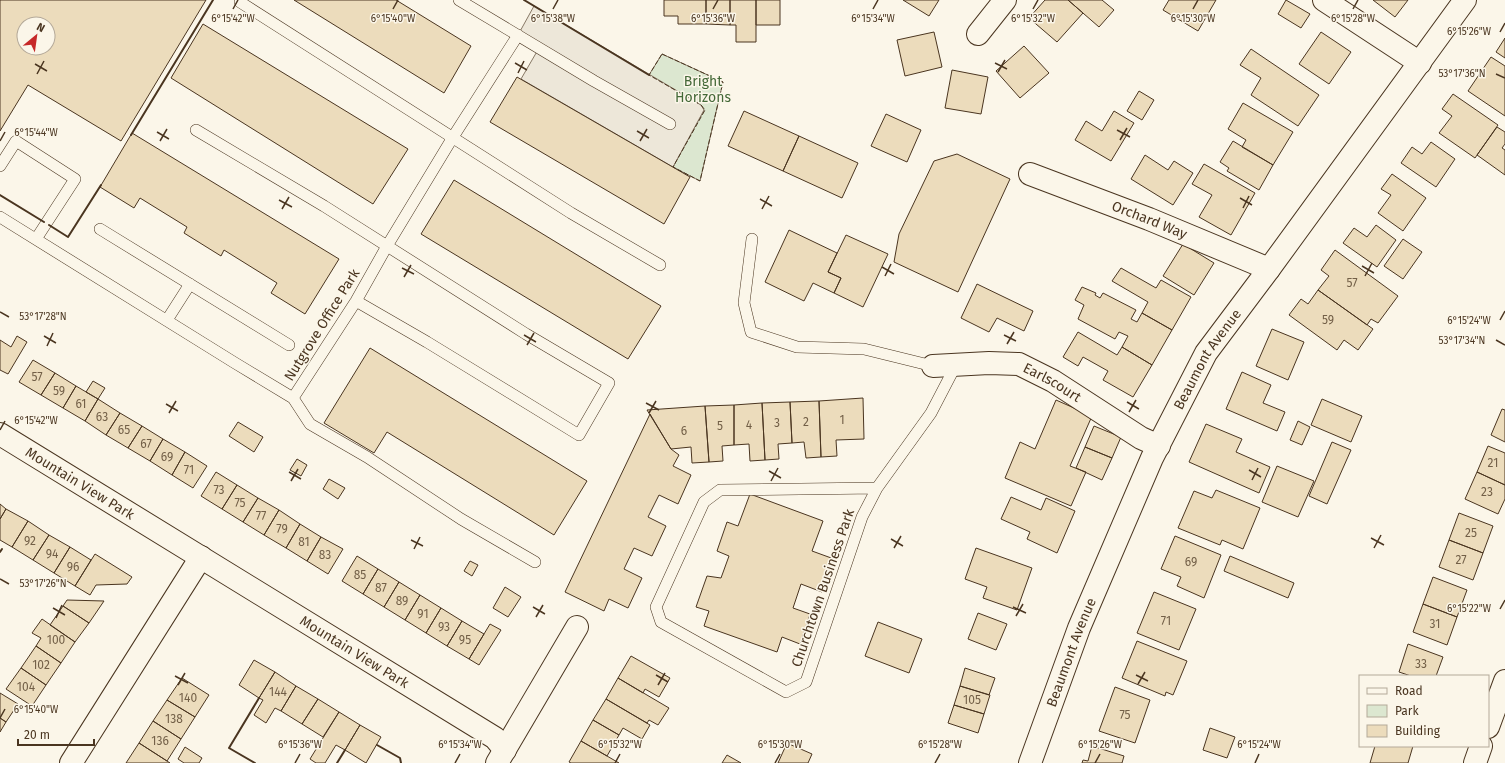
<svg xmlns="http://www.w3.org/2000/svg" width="1505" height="763" viewBox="0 0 1505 763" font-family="'Fira Sans',sans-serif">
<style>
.green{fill:#dce7d0;stroke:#887966}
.parking{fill:#ede7d9;stroke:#887966}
.building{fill:#ecdcbc;stroke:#4a3520;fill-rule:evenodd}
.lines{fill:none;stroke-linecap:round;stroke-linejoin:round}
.lane-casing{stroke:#4a3520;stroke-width:12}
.street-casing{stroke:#4a3520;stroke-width:24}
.secondary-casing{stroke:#4a3520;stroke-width:24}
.lane{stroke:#fbf6e9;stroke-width:11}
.street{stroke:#fbf6e9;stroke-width:22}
.secondary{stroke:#fbf6e9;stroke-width:22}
.fence{stroke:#4a3520;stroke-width:1;stroke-dasharray:5 2;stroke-linecap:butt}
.wall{stroke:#4a3520;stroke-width:2}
.ticks{fill:none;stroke:#4a3520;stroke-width:1.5}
.labels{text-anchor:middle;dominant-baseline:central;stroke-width:3;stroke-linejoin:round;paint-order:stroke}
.number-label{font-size:12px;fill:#725f47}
.park-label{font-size:14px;fill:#436837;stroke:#fbf6e9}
.street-label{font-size:14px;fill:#4a3520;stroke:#fbf6e9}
.ticks-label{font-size:10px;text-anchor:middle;fill:#4a3520;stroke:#fbf6e9;stroke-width:3;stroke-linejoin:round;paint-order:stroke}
</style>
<rect width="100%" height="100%" fill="#fbf6e9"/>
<path class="green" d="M662,54L723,82L700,181L673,167L704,110L701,105L649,75Z"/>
<path class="parking" d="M534,6L701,105L704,110L673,167L521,79L539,48L518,35Z"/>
<path class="building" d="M0,0H206L121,141L28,85L0,131ZM24,24H48V48H24Z
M294,0H396L471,46L444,93Z
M664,0H706V24H678V16H664Z
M706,0H730V25L706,24Z
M730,0H756V42H736V25H730Z
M756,0H780V25H756Z
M903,0H939L929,16Z
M1045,0H1068L1083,13L1057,42L1029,18Z
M1068,0H1102L1114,10L1099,27Z
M1169,0H1216L1198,31L1163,10Z
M1286,0L1310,14L1301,28L1278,14Z
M1373,0H1408L1395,17Z
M203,24L408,149L373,204L171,78Z
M934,32L942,67L905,76L897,40Z
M1321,32L1351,52L1329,84L1299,64Z
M1505,38V58L1496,52Z
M1024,46L1049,73L1020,98L996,71Z
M1251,49L1319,95L1298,126L1251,95L1261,78L1240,65Z
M1491,57L1505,66V116L1468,91Z
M952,70L988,77L981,114L945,108Z
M517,77L690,177L664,224L490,122Z
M1139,91L1154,100L1142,120L1127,111Z
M1453,94L1498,125L1475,158L1439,133L1452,116L1442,109Z
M1243,103L1293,132L1273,165L1242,147L1246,140L1228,129Z
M744,111L799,136L783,171L728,146Z
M1114,111L1134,123L1111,161L1075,140L1086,121L1102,131Z
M886,114L921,130L907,162L871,146Z
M1497,127L1505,132V144L1502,148L1505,150V175L1477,155Z
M132,133L339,259L305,314L271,293L277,283L224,250L221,256L184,233L187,227L140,198L134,208L100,187Z
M799,136L858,163L842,198L783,171Z
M1233,141L1273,165L1259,190L1227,171L1229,168L1220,162Z
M1431,142L1455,159L1436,187L1401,163L1412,147L1422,154Z
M957,154L1010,179L958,292L894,262L899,234L934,161Z
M1145,155L1168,170L1174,161L1193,173L1173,205L1131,179Z
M1204,164L1255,193L1231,235L1199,217L1212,195L1192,184Z
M1392,174L1426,198L1403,231L1378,213L1391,195L1381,189Z
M454,180L661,306L628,359L421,234Z
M1376,225L1396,240L1377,267L1343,243L1354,228L1367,237Z
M789,230L837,253L828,272L841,278L834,293L813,283L804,301L765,282Z
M846,235L888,254L863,307L834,293L841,278L828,272Z
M1403,239L1422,252L1403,279L1384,266Z
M1183,244L1214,263L1194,295L1163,276Z
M1335,250L1398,296L1378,323L1371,319L1367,325L1318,290L1329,276L1321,270Z
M1121,268L1156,288L1161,280L1191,297L1172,330L1142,313L1148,302L1112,281Z
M977,284L1033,311L1024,331L997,318L989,332L961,318Z
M1082,287L1096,293L1095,295L1100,298L1103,293L1136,310L1131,319L1137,322L1142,313L1172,330L1152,365L1122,347L1128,336L1119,332L1115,339L1078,319L1084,305L1075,300Z
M1318,290L1373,329L1358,350L1344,340L1337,350L1289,315L1301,299L1308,304Z
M1272,329L1304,342L1288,380L1256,366Z
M1078,332L1117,355L1122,347L1152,365L1133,397L1103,380L1108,371L1083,357L1078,366L1063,357Z
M17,336L27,342L8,374L0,370V340L11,347Z
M370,348L587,481L554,535L387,432L374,453L324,423Z
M33,360L55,373L41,395L19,382Z
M1242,372L1271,385L1263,403L1285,412L1277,431L1226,409Z
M55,373L76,386L63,408L41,395Z
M93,381L105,388L98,399L86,392Z
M76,386L98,399L85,421L63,408Z
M863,398L864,439L836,440L837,456L821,457L819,401Z
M98,399L120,413L106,435L85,421Z
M1322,399L1362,416L1351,442L1311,425Z
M1056,400L1092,416L1070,466L1086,472L1071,506L1005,478L1020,442L1035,449Z
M819,401L821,457L806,458L804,442L792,443L790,402Z
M790,402L792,443L778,444L779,459L765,460L762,403Z
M762,403L765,460L750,461L749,444L734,445V405Z
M734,405V445L722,446L723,461L709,462L705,406Z
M705,406L709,462L692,463L691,447L671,449L647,410Z
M1502,409L1505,410V442L1491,435Z
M120,413L142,426L128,448L106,435Z
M650,414L671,449L679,455L673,466L691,475L678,504L659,495L648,517L666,526L652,556L634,548L624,569L642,578L628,608L609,599L604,611L565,592Z
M1298,421L1310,427L1302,445L1290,440Z
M238,422L263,437L254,452L229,436Z
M1206,424L1242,439L1236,452L1270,467L1259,493L1189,462Z
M142,426L163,439L150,461L128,448Z
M1094,426L1121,437L1112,458L1085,447Z
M163,439L185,452L172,475L150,461Z
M1332,442L1351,450L1327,504L1309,496Z
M1488,446L1505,453V485L1477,472Z
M1085,447L1112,458L1102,480L1076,468Z
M185,452L207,466L193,488L172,475Z
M297,459L307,465L301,476L290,470Z
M1277,466L1314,481L1298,517L1262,502Z
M216,472L237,485L222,509L201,496Z
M1477,472L1505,485V499L1498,514L1465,499Z
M329,479L345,488L338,499L323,489Z
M237,485L258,498L243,522L222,509Z
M1216,490L1260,508L1243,549L1222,540L1220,545L1178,528L1194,491L1212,498Z
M750,494L823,521L812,551L834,559L822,592L801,584L793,608L810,614L800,644L782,637L777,652L704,626L709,611L696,607L707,576L721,578L729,556L717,551L727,522L738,526Z
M1011,497L1041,510L1046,498L1075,511L1057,553L1027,539L1030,532L1001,519Z
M258,498L279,510L264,535L243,522Z
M0,504L6,509L0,519Z
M6,509L28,521L12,547L0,540V519Z
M279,510L300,524L286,548L264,535Z
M1459,513L1493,526L1483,553L1449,540Z
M28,521L49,535L33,560L12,547Z
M300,524L321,537L307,561L286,548Z
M49,535L70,547L54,573L33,560Z
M1175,536L1221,555L1204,598L1177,586L1181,577L1161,569Z
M321,537L343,549L328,574L307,561Z
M1449,540L1483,553L1473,580L1439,567Z
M70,547L91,560L75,586L54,573Z
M976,548L1032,568L1017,610L983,598L987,587L965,579Z
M95,554L132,577L127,584L96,585L90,595L75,586Z
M357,556L378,569L363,594L342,581Z
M1230,556L1294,583L1288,598L1224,571Z
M470,561L478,565L472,576L464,571Z
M378,569L399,582L384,607L363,594Z
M1433,577L1467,590L1457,617L1423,604Z
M399,582L420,595L405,620L384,607Z
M505,587L521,597L508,617L493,608Z
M1154,592L1196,609L1179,650L1137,633Z
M420,595L441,608L426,633L405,620Z
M67,600L104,601L89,623L63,606Z
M1423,604L1457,617L1447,645L1413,632Z
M63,606L89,623L75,642L50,625Z
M441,608L462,621L447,646L426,633Z
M978,613L1007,624L996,650L968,639Z
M42,619L75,642L61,663L36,646L41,638L32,633Z
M462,621L484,634L469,659L447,646Z
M878,622L922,639L909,673L865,656Z
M490,624L501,630L479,665L469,659Z
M1137,641L1187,661L1173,695L1166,692L1165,696L1122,678Z
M1408,644L1443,657L1436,676H1411L1399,672Z
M36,646L61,663L46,685L21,668Z
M631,656L670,678L659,697L645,689L643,693L618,678Z
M254,660L275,672L259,698L239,685Z
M21,668L46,685L32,706L6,689Z
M965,668L995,678L989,695L960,686Z
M275,672L296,686L281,711L275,708L266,723L254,715L263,700L259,698Z
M182,678L209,695L195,717L167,700Z
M618,678L669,708L658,725L649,720L647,723L606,699Z
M296,686L318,699L302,724L281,711Z
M960,686L990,695L984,714L954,705Z
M1115,687L1150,700L1135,743L1099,731Z
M0,693L18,704L6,722L0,718Z
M318,699L339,712L323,737L302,724Z
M606,699L650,725L642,739L623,728L619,735L593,720Z
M167,700L195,717L181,739L153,721Z
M954,705L984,714L978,733L948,723Z
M339,712L360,725L345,750L336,745L325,763H316L310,759Z
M0,718L6,722L0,732Z
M593,720L619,735L607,756L581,741Z
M153,721L181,739L167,761L139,743Z
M360,725L381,737L366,763L345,750Z
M1210,728L1235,737L1227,758L1203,750Z
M581,741L607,756L619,763H571L569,762Z
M139,743L167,761L170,763H126Z
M787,743L812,754L808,763H778Z
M1092,746L1124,756L1122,763H1082L1083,760L1088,761Z
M1375,746H1413L1408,763H1370Z
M185,747L202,758L199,763H184L178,759Z
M727,755L741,763H722Z"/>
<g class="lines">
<defs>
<path id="lane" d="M459,0L594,81L670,124
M240,2L571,213L660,265
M196,130L324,206L526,334L609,383L579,435L427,342L356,301
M0,166L16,141L75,179L36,239
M0,217L235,363L293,398L356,301L387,246L453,137L518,35
M100,229L289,345
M752,239L744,303L751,332L797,347L864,349L933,366
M167,320L190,284
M293,398L310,424L367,457L461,519L535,562
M877,488L720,490L704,502L656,607L661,622L786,692L806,682L862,517L877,488L931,413L956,365"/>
<g id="street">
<path d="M1324,0L1420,63"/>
<path d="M978,34L1005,0"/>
<path id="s1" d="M1030,174L1149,219L1269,269"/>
<path id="s2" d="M933,366L989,363L1019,364L1053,381L1141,438L1159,446"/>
<path id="s3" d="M0,434L495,738L505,750"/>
<path d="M1488,727L1505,681"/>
<path d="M71,763L201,557"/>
<path d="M497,763L577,627"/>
<path d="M1475,763L1481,746"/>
</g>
<g id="secondary">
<path id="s4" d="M1030,763L1079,628L1152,458L1206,353L1269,269L1465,0"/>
</g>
</defs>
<use href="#lane" class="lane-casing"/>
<use href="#street" class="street-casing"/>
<use href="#secondary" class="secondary-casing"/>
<use href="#lane" class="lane"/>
<use href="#street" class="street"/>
<use href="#secondary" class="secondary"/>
<path class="fence" d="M662,54L723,82L700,181L673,167L705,110L701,105L649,75Z"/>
<path class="wall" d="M524,0L649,75
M131,135L213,0
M0,195L44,222
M49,225L68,237L101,185
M0,552L2,549
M377,745L400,758L401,763
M255,763L229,748L259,698
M337,763L345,750"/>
</g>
<path class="ticks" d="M233,9L238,0M393,9L398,0M553,9L558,0M713,9L718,0M873,9L878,0M1033,9L1038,0M1193,9L1198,0M1353,9L1358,0M1500,32L1505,23M515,63L527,70M995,63L1007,69M35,64L47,71M998,72L1005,60M518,73L524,61M37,74L44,61M1496,74L1505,78M1117,130L1130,137M637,131L649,138M157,132L169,139M1120,140L1127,128M0,141L5,132M160,141L167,129M640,141L647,129M1240,198L1252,205M760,199L772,206M279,200L292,207M1243,208L1249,196M282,209L289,197M762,209L769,196M1362,266L1374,273M882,267L894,274M402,268L414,274M885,276L891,264M1365,276L1372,263M404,277L411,265M0,312L9,317M1500,320L1505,311M524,335L536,342M1004,335L1016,341M44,336L56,343M1496,340L1505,345M1007,344L1014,332M527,345L534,333M47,346L53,333M1127,402L1139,409M646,403L659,410M166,404L178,411M1129,412L1136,400M169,413L176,401M649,413L656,401M0,430L5,421M1249,470L1261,477M769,471L781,478M289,472L301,479M1252,480L1258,468M291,481L298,469M771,481L778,468M1371,538L1384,545M891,539L903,546M411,540L423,546M894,548L901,536M1374,548L1381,535M414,549L420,537M0,579L9,584M533,607L545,614M1013,607L1026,613M53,608L65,615M1500,609L1505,600M1016,616L1023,604M536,617L543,605M56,618L62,605M656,675L668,682M1136,675L1148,681M175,676L188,683M1138,684L1145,672M178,685L185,673M658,685L665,673M0,718L5,709M295,763L300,754M455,763L460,754M615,763L620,754M775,763L780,754M935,763L940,754M1095,763L1100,754M1255,763L1259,754"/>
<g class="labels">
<g class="number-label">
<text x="1352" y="283">57</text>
<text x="1328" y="320">59</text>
<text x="37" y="377">57</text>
<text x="59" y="391">59</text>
<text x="81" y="404">61</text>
<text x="102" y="417">63</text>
<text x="842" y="420">1</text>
<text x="806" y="422">2</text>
<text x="777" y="423">3</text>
<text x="749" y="425">4</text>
<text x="720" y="426">5</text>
<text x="124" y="430">65</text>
<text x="684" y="431">6</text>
<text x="146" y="444">67</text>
<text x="167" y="457">69</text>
<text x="1493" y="463">21</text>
<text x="189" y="470">71</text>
<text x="219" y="490">73</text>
<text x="1487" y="492">23</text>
<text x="240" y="503">75</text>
<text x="261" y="516">77</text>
<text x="282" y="529">79</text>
<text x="1471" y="533">25</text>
<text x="30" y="541">92</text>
<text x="304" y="542">81</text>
<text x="52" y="554">94</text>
<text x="325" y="555">83</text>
<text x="1461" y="560">27</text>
<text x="1191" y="562">69</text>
<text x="73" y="567">96</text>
<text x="360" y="575">85</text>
<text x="381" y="588">87</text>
<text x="402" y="601">89</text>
<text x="423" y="614">91</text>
<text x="1166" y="621">71</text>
<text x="1435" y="624">31</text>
<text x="444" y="627">93</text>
<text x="56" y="640">100</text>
<text x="465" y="640">95</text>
<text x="1421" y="664">33</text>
<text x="41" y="665">102</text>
<text x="26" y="687">104</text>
<text x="278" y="692">144</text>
<text x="188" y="698">140</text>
<text x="972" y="700">105</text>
<text x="1125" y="715">75</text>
<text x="174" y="719">138</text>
<text x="160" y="741">136</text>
</g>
<g class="park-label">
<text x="703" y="81">Bright<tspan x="703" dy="16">Horizons</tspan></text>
</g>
<g class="street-label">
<text stroke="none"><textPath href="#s1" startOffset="128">Orchard Way</textPath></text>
<text transform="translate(322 325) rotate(-58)">Nutgrove Office Park</text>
<text stroke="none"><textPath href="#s4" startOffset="442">Beaumont Avenue</textPath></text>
<text stroke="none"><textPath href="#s2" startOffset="124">Earlscourt</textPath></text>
<text stroke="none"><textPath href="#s3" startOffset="94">Mountain View Park</textPath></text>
<text transform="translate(823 588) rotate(-71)">Churchtown Business Park</text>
<text stroke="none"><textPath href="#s3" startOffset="416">Mountain View Park</textPath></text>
<text stroke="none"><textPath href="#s4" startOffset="118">Beaumont Avenue</textPath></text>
</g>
</g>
<g class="ticks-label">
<text x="233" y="22">6°15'42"W</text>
<text x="393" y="22">6°15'40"W</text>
<text x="553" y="22">6°15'38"W</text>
<text x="713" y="22">6°15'36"W</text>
<text x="873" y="22">6°15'34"W</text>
<text x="1033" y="22">6°15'32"W</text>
<text x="1193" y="22">6°15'30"W</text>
<text x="1353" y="22">6°15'28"W</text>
<text x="1469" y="35">6°15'26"W</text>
<text x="1462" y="77">53°17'36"N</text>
<text x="36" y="136">6°15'44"W</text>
<text x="43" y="320">53°17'28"N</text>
<text x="1469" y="324">6°15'24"W</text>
<text x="1462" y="344">53°17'34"N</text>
<text x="36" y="424">6°15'42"W</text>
<text x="43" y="587">53°17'26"N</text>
<text x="1469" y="612">6°15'22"W</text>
<text x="36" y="713">6°15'40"W</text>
<text x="300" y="748">6°15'36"W</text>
<text x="460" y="748">6°15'34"W</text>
<text x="620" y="748">6°15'32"W</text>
<text x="780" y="748">6°15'30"W</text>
<text x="940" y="748">6°15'28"W</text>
<text x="1100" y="748">6°15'26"W</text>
<text x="1259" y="748">6°15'24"W</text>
</g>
<rect x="1359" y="675" width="130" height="72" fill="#fbf6e9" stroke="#b4a999"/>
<rect x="1367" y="688" width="20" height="6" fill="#fbf6e9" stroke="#b4a999"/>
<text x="1395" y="695" font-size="12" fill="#4a3520">Road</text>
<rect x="1367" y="705" width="20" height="12" fill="#dce7d0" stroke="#b4a999"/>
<text x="1395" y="715" font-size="12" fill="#4a3520">Park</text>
<rect x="1367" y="725" width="20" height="12" fill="#ecdcbc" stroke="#b4a999"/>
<text x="1395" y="735" font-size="12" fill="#4a3520">Building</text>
<g transform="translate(36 36) rotate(29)"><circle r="19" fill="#fbf6e9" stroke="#b4a999"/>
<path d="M0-3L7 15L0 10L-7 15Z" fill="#c62828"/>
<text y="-6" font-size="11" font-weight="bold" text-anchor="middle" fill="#4a3520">N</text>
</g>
<path d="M18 739v6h76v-6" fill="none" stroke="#4a3520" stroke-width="2"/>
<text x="24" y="739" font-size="12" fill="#4a3520" stroke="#fbf6e9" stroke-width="3" paint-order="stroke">20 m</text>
</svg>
